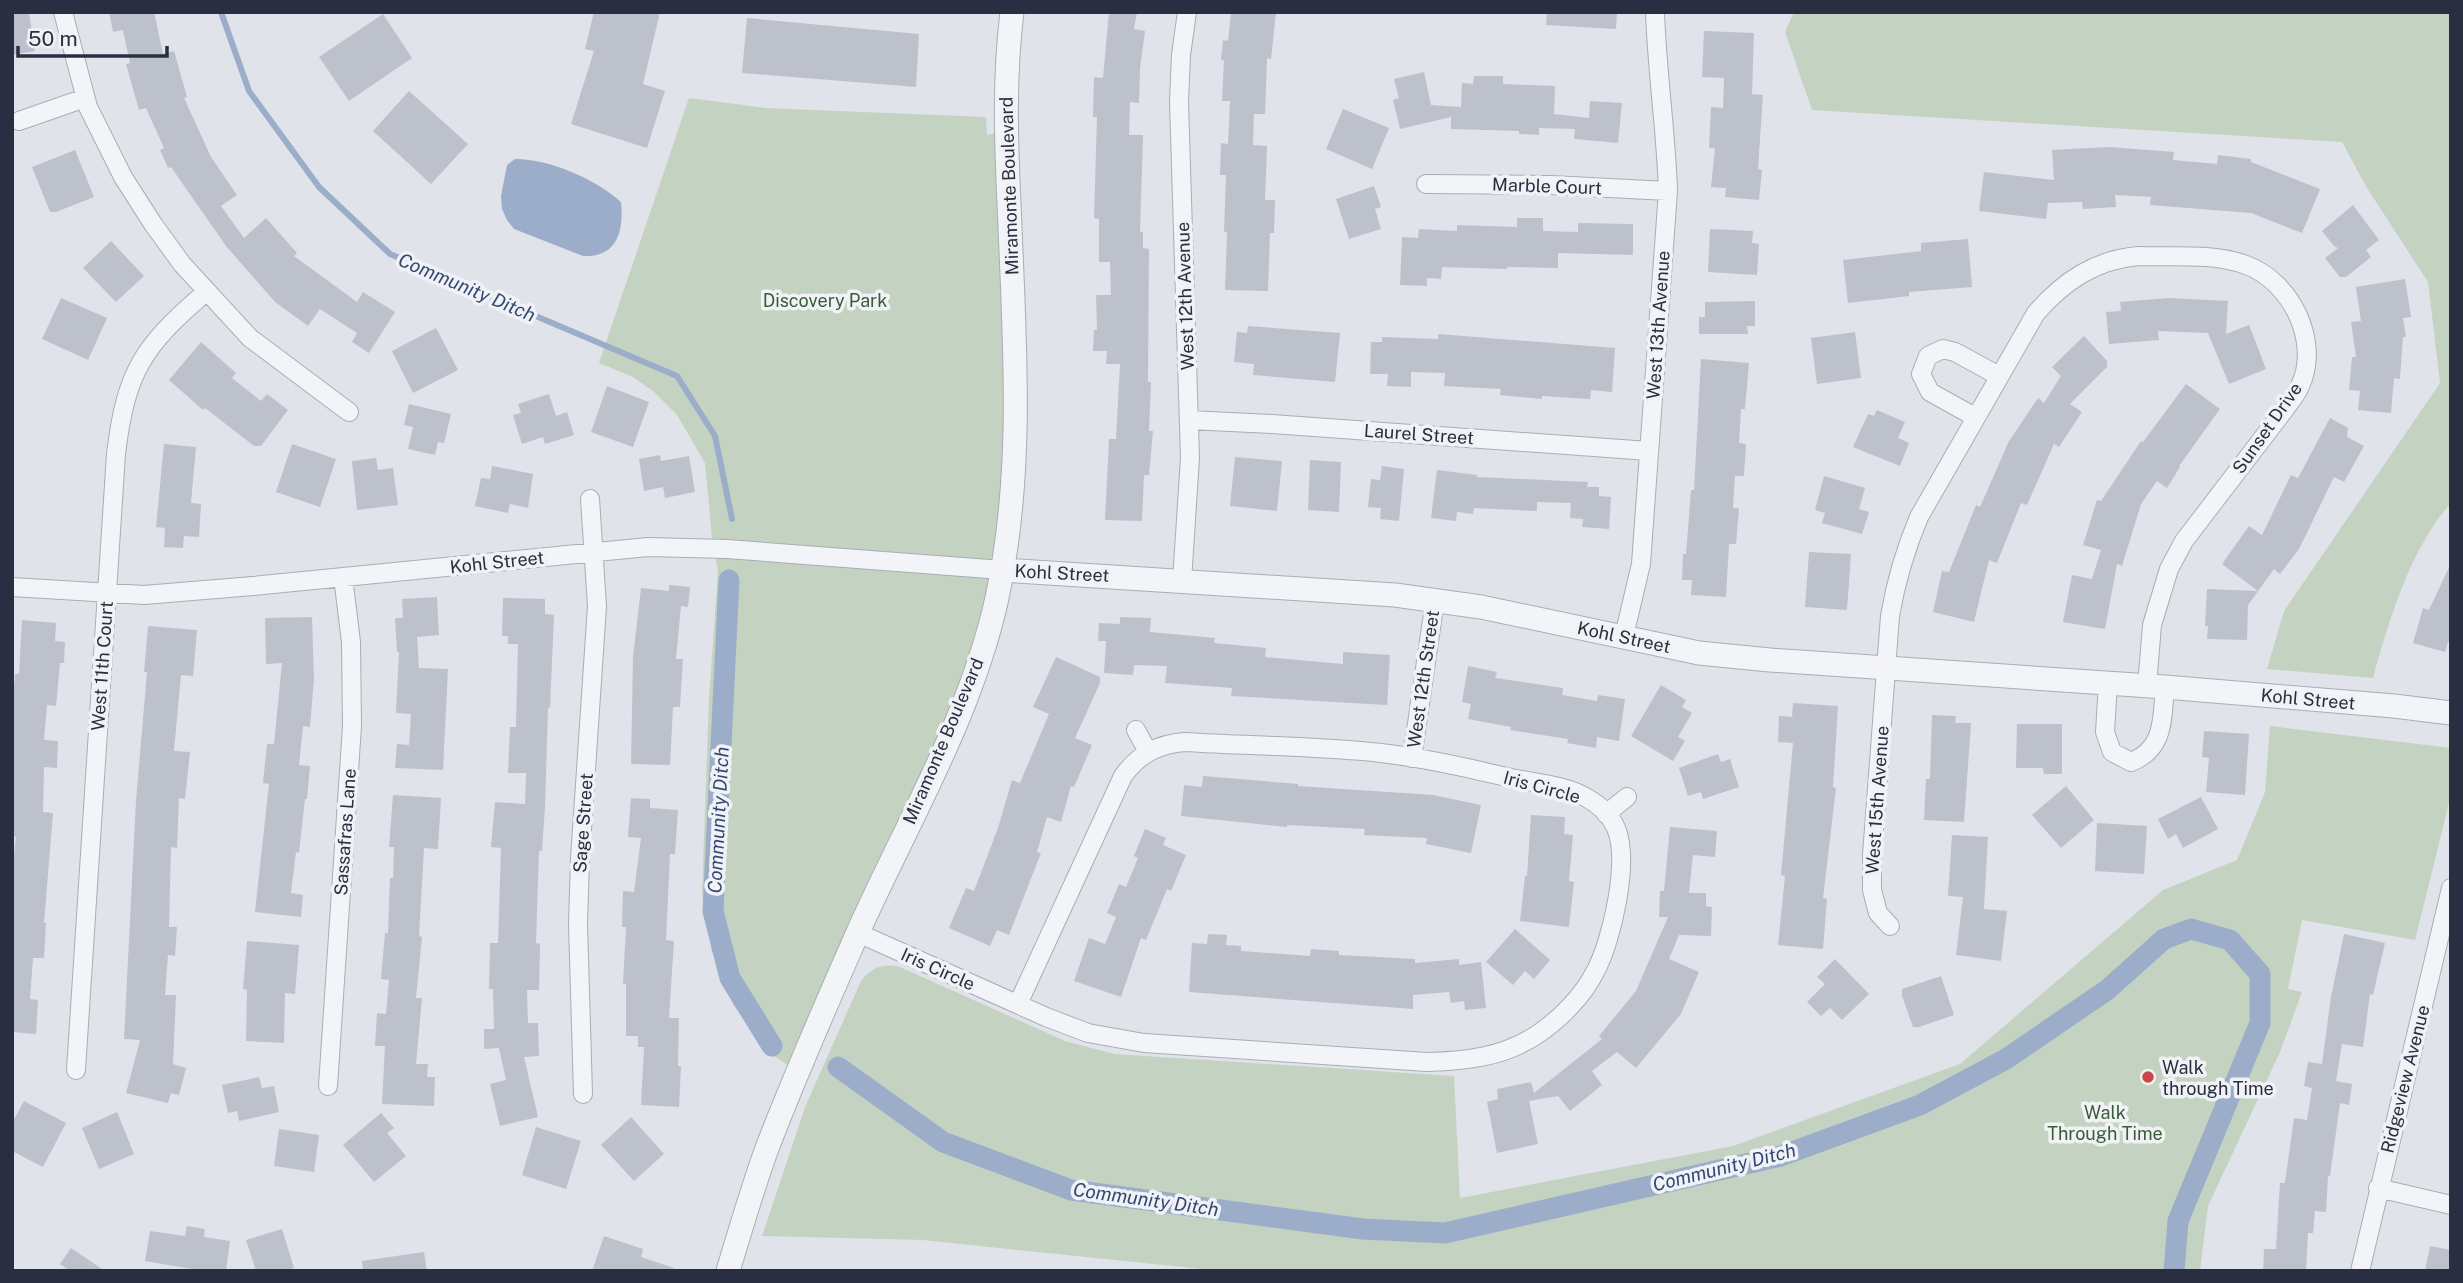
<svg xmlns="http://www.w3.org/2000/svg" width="2463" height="1283" viewBox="0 0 2463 1283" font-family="'Public Sans',sans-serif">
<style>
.green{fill:#c4d3c1}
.water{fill:#9badc9}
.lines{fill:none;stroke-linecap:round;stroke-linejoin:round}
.stream{stroke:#9badc9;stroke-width:6}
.canal{stroke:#9badc9;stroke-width:21}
.building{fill:#bdc1cc}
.minor-casing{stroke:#a9adb6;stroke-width:20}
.tertiary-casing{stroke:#a9adb6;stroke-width:25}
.minor{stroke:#f3f4f7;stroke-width:18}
.tertiary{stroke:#f3f4f7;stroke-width:23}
.poi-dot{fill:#cd464c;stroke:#f0f2f6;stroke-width:2.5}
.labels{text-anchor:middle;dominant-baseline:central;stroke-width:7;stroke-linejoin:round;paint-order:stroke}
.street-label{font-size:18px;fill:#292f40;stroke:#f0f2f6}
.park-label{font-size:18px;fill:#395c36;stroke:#f0f2f6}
.poi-label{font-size:18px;fill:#292f40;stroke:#f0f2f6;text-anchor:start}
.water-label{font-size:19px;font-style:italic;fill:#334974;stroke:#f0f2f6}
</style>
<rect width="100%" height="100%" fill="#e0e3e9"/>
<path class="green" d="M1794,12H2451V503C2411,547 2389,620 2373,678L2267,669L2284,611L2440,383L2428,282L2367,188L2342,142L1812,110L1785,32Z
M689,98L765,108L986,117L987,135L1006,131L1015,354L996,601L798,1072L768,1052L734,1006L712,952L702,893L709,699L718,570L713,548L705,463L677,415L653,391L631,376L599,363Z
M2270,726L2451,748V795L2415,940L2302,920L2288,989L2302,992L2280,1052L2208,1206L2200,1271H1221L923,1240L762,1236L805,1107L861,981C872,967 883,963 900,967L1065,1041L1114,1054L1454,1076L1460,1198L1733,1146L1960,1064L2163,890L2237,860L2265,792Z"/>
<path class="water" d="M515,159C550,159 595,179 621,202C624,231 617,258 583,256L514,229L507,220L502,209L501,196L507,165Z"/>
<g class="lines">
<path class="stream" d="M221,12L249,91L319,187L390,254L677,376L715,436L732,519"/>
<path class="canal" d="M729,580L713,911L730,978L772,1046
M838,1067L943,1142L1071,1190L1363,1229L1445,1233L1781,1156L1920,1105L2006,1059L2107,990L2164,939L2191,929L2230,940L2260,974V1023L2178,1221L2174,1271"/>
</g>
<path class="building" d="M12,12H29L35,51L12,55Z
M109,12H154L163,54L174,51L187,97L184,98L211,157L237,195L221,206L244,238L266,218L297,253L294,256L357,302L363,292L395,312L369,353L352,342L357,333L320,309L308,326L275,302L226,246L171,167L168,168L160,150L164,148L146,108L139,110L126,64L130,63L123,30L113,32Z
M594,12H660L643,84L665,91L647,148L571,124L594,51L585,49Z
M1109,12H1137L1134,29L1145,31L1140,68L1139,103L1130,102L1129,135H1143L1140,232H1143V248L1149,249L1148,382H1151L1149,431H1153L1149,475H1144L1142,521L1105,520L1109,439H1116L1120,364H1106L1107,351H1093L1094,330H1097L1096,295H1111L1110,262H1099V219L1094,218L1097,117H1093L1094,77L1103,78Z
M1231,12H1276L1271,59L1267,58L1265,114H1254L1253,145L1267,146L1265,200H1275L1274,233H1270L1268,291L1225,290L1227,232H1224L1226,175H1220L1221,143L1228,144L1230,101H1222L1224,60H1221L1223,40L1228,41Z
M1547,12H1617L1616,29L1546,25Z
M383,14L412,58L349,101L319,57Z
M747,18L919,34L916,87L742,73Z
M1704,31L1754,33L1752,94L1763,95L1758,169L1762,170L1759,200L1725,197L1726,188L1711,187L1715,148H1709L1711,107L1723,108L1724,78L1702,77Z
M1424,72L1431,105L1461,107L1462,83L1473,84L1474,76H1503V84L1555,86L1554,114L1589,118L1590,101L1622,103L1618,143L1574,139L1575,129L1539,128V135L1519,134V131L1451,129V117L1400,129L1393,100L1399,98L1394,79Z
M409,91L468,144L431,184L373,131Z
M1343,109L1389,128L1372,169L1326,149Z
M2109,147L2174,152L2173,160L2217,164L2218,155L2251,159V162L2320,189L2302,233L2251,213L2150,205L2151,197L2115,195L2116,207L2083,209L2082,202L2048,203L2046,219L1979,211L1984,172L2054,180L2052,150Z
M75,150L94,197L56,212H50L32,167Z
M1374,186L1381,207L1375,209L1381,229L1349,239L1336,199Z
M2353,205L2379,240L2366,250L2371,257L2346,277H2340L2325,258L2338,248L2334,246L2322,231Z
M1517,218H1543V231L1578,232V223L1633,224V255L1558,253V268L1507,267V269L1442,267L1441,279L1427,278V286L1400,285L1402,237L1418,238L1419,229L1457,231V225L1517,227Z
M1710,229L1753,231L1752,243L1759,244L1757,275L1708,272Z
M1968,239L1972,287L1909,292V296L1848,303L1843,260L1921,251V243Z
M111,241L144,276L116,302L83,268Z
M2405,279L2411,317L2403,318L2406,337H2403L2400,379L2394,378L2391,413L2358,410L2360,391L2349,390L2352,357H2356L2351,322L2361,321L2356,287Z
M61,298L107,318L88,360L42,339Z
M2168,298L2228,301L2226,334L2249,325L2266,369L2229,384L2208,333L2158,331L2159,340L2109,344L2106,312L2121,311L2120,302Z
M1755,301V326H1747L1748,334H1699V317H1705V302Z
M1248,326L1340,333L1335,382L1253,375L1254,364L1234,362L1237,332L1247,333Z
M436,328L458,370L413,393L392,351Z
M1855,332L1861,378L1817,384L1811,338Z
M1438,334L1615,348L1612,392L1591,390L1590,399L1542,396V399L1500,395L1501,389L1444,386L1445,373L1411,372V387L1387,386L1388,374H1370L1371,342H1382V337L1438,339Z
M2084,336L2107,361V367L2070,404L2082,412L2059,447L2054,444L2027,505L2021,503L1997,563L1989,560L1974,622L1933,612L1942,571L1949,572L1976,505L1980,507L2009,441L2038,398L2044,403L2061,376L2052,367Z
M201,342L236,373L232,378L261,401L267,394L288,410L261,446H254L205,408L203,410L169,380Z
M1701,359L1749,363L1745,409H1741L1739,443L1746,444L1744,476H1735L1733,508H1739L1736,544H1729L1726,597L1691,595L1692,580H1682L1683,554H1686L1691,490H1694Z
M2186,384L2220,409L2179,466L2180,467L2167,488L2157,481L2141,504L2122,566L2117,564L2105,629L2063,622L2072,575L2092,579L2101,550L2083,545L2097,500L2101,501L2141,441L2143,442Z
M607,386L649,402L633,447L591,432Z
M549,394L556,416L567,412L574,435L545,444L543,437L522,444L513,415L521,413L518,404Z
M409,404L451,414L444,443L438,442L435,455L408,449L413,427L404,425Z
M1877,410L1905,422L1898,438L1909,443L1900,466L1853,447L1868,414L1874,416Z
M2330,418L2348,428L2347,437L2364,446L2344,482L2334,477L2299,549L2280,574L2274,569L2248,605L2247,640L2207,639L2208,626H2205L2207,589L2258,591L2222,564L2249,526L2262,535L2291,475L2298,478Z
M164,444L196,447L191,503L201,504L199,537L184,536L183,548L164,547L165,528L156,527Z
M292,444L336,459L320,507L276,492Z
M660,455L661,461L689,456L695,492L665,498L663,487L644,491L639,459Z
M1235,457L1282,461L1277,511L1230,506Z
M376,458L378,470L393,468L398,505L357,510L352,461Z
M1310,460L1341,462L1339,512L1308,510Z
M492,466L533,474L528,508L510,504L508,513L475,506L481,478L490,479Z
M1382,466L1404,469L1399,521L1380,519L1381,508L1368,507L1371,479L1380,480Z
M1437,470L1477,475V477L1588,482L1587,487H1599V496L1611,497L1609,529L1582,527L1583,519L1570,518L1571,503L1537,502V511L1474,508L1473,514L1457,512L1456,521L1431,518Z
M1824,476L1865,488L1859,509L1869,512L1862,534L1822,523L1825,513L1815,510Z
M1809,552L1851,554L1847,610L1805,607Z
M2451,563V643L2448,642L2445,652L2413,643L2423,608L2429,610Z
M669,585L690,587L688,607L681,606L676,659H683L680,707H673L670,765L631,764L633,657L641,588L669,591Z
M437,597L439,635L417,637L419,668L448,669L443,770L395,768L397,744L409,745L411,714L396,713L399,652H397L395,618H403L402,599Z
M503,598L545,599V614L554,615L550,708L548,707L545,807L542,851H539L536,943L540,944L539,990H527L528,1023H538L539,1056L524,1057L538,1117L500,1126L490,1084L506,1080L499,1048L484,1049V1029H494L493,989H489L490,943H498L501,848L491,847L495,802L525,804L526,773H508L510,727H516L518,644H508V636H502Z
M312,617L314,679L310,727L303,726L299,765L310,766L307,799H305L299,853L296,852L291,893L303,895L301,917L255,912L269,784L263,783L267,744H274L282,663L266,664L265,618Z
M1120,617L1151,618L1150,632L1215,638L1214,643L1266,648L1265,657L1343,664V652L1390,655L1387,705L1231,696L1232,688L1165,683L1167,666L1134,665L1133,675L1104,673L1106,641H1098L1099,623L1120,624Z
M22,620L56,623L55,641L65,642L64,663H60L56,706L47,705L44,740L58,741L57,768L44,767L43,812L53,813L44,923H46L44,958H33L30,999L38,1000L36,1034L12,1032V872L16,837L12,836L14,717H12V687H14L15,674H19Z
M148,626L197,630L193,676L181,675L174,751L190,752L185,799L179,798L177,848L171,847L169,927H177L175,956L168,955L165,995H176L173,1064L186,1068L179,1095L171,1093L168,1103L126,1093L140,1040L124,1039L136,801L147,672H144Z
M1056,657L1100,677V683L1075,738L1092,745L1074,787L1071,786L1061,822L1047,817L1037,852L1041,853L1009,935L997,930L990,946L949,928L966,888L974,891L998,828L1012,780L1020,783L1049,714L1033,707Z
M1468,666L1497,672L1495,678L1563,688L1562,695L1597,701L1598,695L1625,699L1619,741L1597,737L1596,748L1567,743L1568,739L1510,730L1511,727L1468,719L1471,704L1462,702Z
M1661,685L1686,700L1682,707L1692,713L1678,737L1685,741L1673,761L1631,736Z
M1793,703L1838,706L1833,787L1836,788L1823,898L1827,899L1823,949L1778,945L1785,876L1781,875L1793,743L1778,742L1779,716L1792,717Z
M1932,715L1956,716L1955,723H1971L1964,822L1924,820L1926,779H1930Z
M2017,724H2062V774H2044L2043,768H2016Z
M2204,731L2249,734L2245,795L2206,792L2209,758L2202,757Z
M1718,754L1721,762L1730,759L1739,787L1703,799L1701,792L1688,796L1679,768Z
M1203,776L1298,784V786L1433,795L1481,805L1471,853L1426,844L1427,838L1364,835L1365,829L1287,825V827L1181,816L1184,785L1202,787Z
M2066,786L2094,820L2061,848L2032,815Z
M393,795L441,798L438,849L424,848L419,936L422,937L416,998H422L416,1064H428L427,1077H435L434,1106L382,1104L385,1046H375L377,1013L386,1014L389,980L381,979L385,933H388L390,878H393L394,847H389Z
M2201,797L2218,829L2183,848L2176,834L2168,839L2158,819Z
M631,798L650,799V808L678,810L675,854H670L666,940L674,941L669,1018H679L678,1066H681L679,1107L641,1105L644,1047H638V1036H626V984H623L626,927H622L623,891L634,892L641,838L628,837Z
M1531,815L1565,817L1564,834L1573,835L1569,881L1574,882L1569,927L1520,921L1525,876H1527Z
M2097,823L2147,826L2144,874L2095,871Z
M1670,827L1717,831L1715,857L1693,855L1689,893H1706V906L1712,907L1711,936L1679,935L1669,959L1699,972L1681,1014L1636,1068L1617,1052L1592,1071L1602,1085L1570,1111L1558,1096L1529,1101L1538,1144L1497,1153L1487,1102L1498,1099L1497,1089L1531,1082L1534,1093L1602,1039L1599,1036L1636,991L1668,917H1659L1660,891H1664Z
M1145,829L1166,838L1163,845L1186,855L1171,891L1167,889L1146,940L1141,938L1121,997L1074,981L1089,938L1105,944L1116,917L1107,913L1119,884L1126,887L1138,858L1134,856Z
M1952,835L1988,837L1984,909L2007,911L2001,961L1956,955L1963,897L1948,896Z
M1515,929L1550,960L1534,979L1525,971L1513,985L1486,962Z
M1208,934L1227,935L1226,945L1241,946V951L1310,956L1311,949L1339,951V955L1415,959V963L1459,959V965L1481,962L1486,1008L1465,1010L1464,1001L1451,1003L1449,992L1413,995V1009L1189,992L1192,943L1207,944Z
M2344,934L2385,943L2373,995L2370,994L2363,1047L2342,1044L2336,1081L2352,1084L2349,1105L2340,1103L2330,1176H2328L2326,1212L2315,1211L2313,1233H2308L2306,1271H2263L2264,1249H2276L2280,1183H2285L2294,1118L2307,1120L2312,1088L2304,1086L2308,1062L2322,1064L2331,997Z
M247,941L299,945L295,994L285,993L284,1043L246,1041L247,990L243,989Z
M1835,959L1869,994L1842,1020L1830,1008L1821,1016L1807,1002L1825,984L1817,977Z
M1941,976L1954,1015L1919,1027H1913L1902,996V989Z
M259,1077L262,1088L274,1086L279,1112L239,1121L237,1111L228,1113L222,1085Z
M24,1101L66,1123L43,1167L12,1151V1123Z
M117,1112L134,1154L99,1169L82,1128Z
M381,1113L394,1128L387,1133L406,1156L374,1182L343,1145Z
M631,1117L664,1154L634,1181L601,1145Z
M536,1127L581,1141L566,1189L522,1175Z
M279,1129L319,1135L314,1172L274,1166Z
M187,1226L205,1229L204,1237L230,1241L226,1271H204L145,1261L150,1231L185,1236Z
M282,1229L294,1268L285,1271H256L246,1240Z
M604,1236L643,1249L641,1257L674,1268L673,1271H592Z
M2430,1246L2451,1250V1271H2425Z
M71,1248L105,1271H70L60,1264Z
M424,1252L427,1271H363L362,1261Z"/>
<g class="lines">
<defs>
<path id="minor" d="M63,12L88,107L123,177L153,224L182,264L250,338L349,412
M19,121L85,98
M1426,184L1551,185L1668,191
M1975,417L1930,392L1921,374L1928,356L1943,349L1955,352L1999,376
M1189,420L1272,424L1649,451
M1182,581L1190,458L1179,102L1181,55L1187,12
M12,587L144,595L253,586L648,547L727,549L1002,570
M1624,636L1641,564L1668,191C1666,131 1657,72 1655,12
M2108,683L2105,732L2112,752L2131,762C2165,749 2162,718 2165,687
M1136,730L1148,752
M1412,758L1435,600
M1606,814L1627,797
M1890,926L1878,913L1872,890V855L1890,616C1896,581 1905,550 1919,517L2036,313C2064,281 2095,260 2138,256C2173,257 2214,253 2246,265C2291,281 2321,342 2300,386C2297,394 2290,402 2285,409L2184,541L2169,569L2152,625L2147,686
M858,933L1046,1017L1088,1033L1144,1043L1427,1062C1466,1061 1504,1057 1538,1034C1560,1019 1583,996 1595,972C1612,941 1630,861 1616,828C1610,815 1600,805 1587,798C1566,785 1535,783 1511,778C1468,768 1425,758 1381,753C1316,746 1250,746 1185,742C1158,744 1139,754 1123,776L1018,1004
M76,1070L116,454C126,371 143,346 206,292
M328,1086L352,726L351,642L343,577
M583,1094L578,924L580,859L597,606L590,499
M2378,1188L2451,1205
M2360,1271L2451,888"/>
<path id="tertiary" d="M1002,570L1395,595L1481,607L1699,653L1770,660L2165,687L2394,706L2451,713
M728,1271C740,1231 752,1190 766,1151C794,1077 826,1005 858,932C907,823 971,716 997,598C1025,468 1014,335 1009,203C1006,139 1004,76 1012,12"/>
</defs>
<use href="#minor" class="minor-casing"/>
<use href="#tertiary" class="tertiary-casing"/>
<use href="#minor" class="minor"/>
<use href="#tertiary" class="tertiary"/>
</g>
<circle class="poi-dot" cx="2148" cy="1077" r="7"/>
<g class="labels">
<g class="street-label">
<text transform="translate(1009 186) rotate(-92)">Miramonte Boulevard</text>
<text transform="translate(1547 186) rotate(2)">Marble Court</text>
<text transform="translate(1185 296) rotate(-92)">West 12th Avenue</text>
<text transform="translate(1658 325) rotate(-86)">West 13th Avenue</text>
<text transform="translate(2267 428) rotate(-55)">Sunset Drive</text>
<text transform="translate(1419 434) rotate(4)">Laurel Street</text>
<text transform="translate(497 562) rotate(-6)">Kohl Street</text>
<text transform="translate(1062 573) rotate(3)">Kohl Street</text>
<text transform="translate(1624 637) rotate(12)">Kohl Street</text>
<text transform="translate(102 666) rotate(-86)">West 11th Court</text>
<text transform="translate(1423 679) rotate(-82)">West 12th Street</text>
<text transform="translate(2308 699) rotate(5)">Kohl Street</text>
<text transform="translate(943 741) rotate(-67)">Miramonte Boulevard</text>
<text transform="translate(1542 787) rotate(15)">Iris Circle</text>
<text transform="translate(1877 800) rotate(-86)">West 15th Avenue</text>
<text transform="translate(583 823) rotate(-86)">Sage Street</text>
<text transform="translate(345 832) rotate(-86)">Sassafras Lane</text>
<text transform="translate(938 969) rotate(24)">Iris Circle</text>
<text transform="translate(2405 1079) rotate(-76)">Ridgeview Avenue</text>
</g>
<g class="park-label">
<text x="825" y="300">Discovery Park</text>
<text x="2105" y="1112">Walk<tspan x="2105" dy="21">Through Time</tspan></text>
</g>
<g class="poi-label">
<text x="2162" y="1067">Walk<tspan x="2162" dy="21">through Time</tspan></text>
</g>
<g class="water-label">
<text transform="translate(467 287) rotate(23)">Community Ditch</text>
<text transform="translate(718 820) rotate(-87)">Community Ditch</text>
<text transform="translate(1724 1167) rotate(-14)">Community Ditch</text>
<text transform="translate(1146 1199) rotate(8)">Community Ditch</text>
</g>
</g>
<rect width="2463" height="1283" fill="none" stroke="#292f40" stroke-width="28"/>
<path d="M18 46v10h149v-10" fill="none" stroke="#292f40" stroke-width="3.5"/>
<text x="28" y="46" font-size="21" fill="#292f40" stroke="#f0f2f6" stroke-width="5" paint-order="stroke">50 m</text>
</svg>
